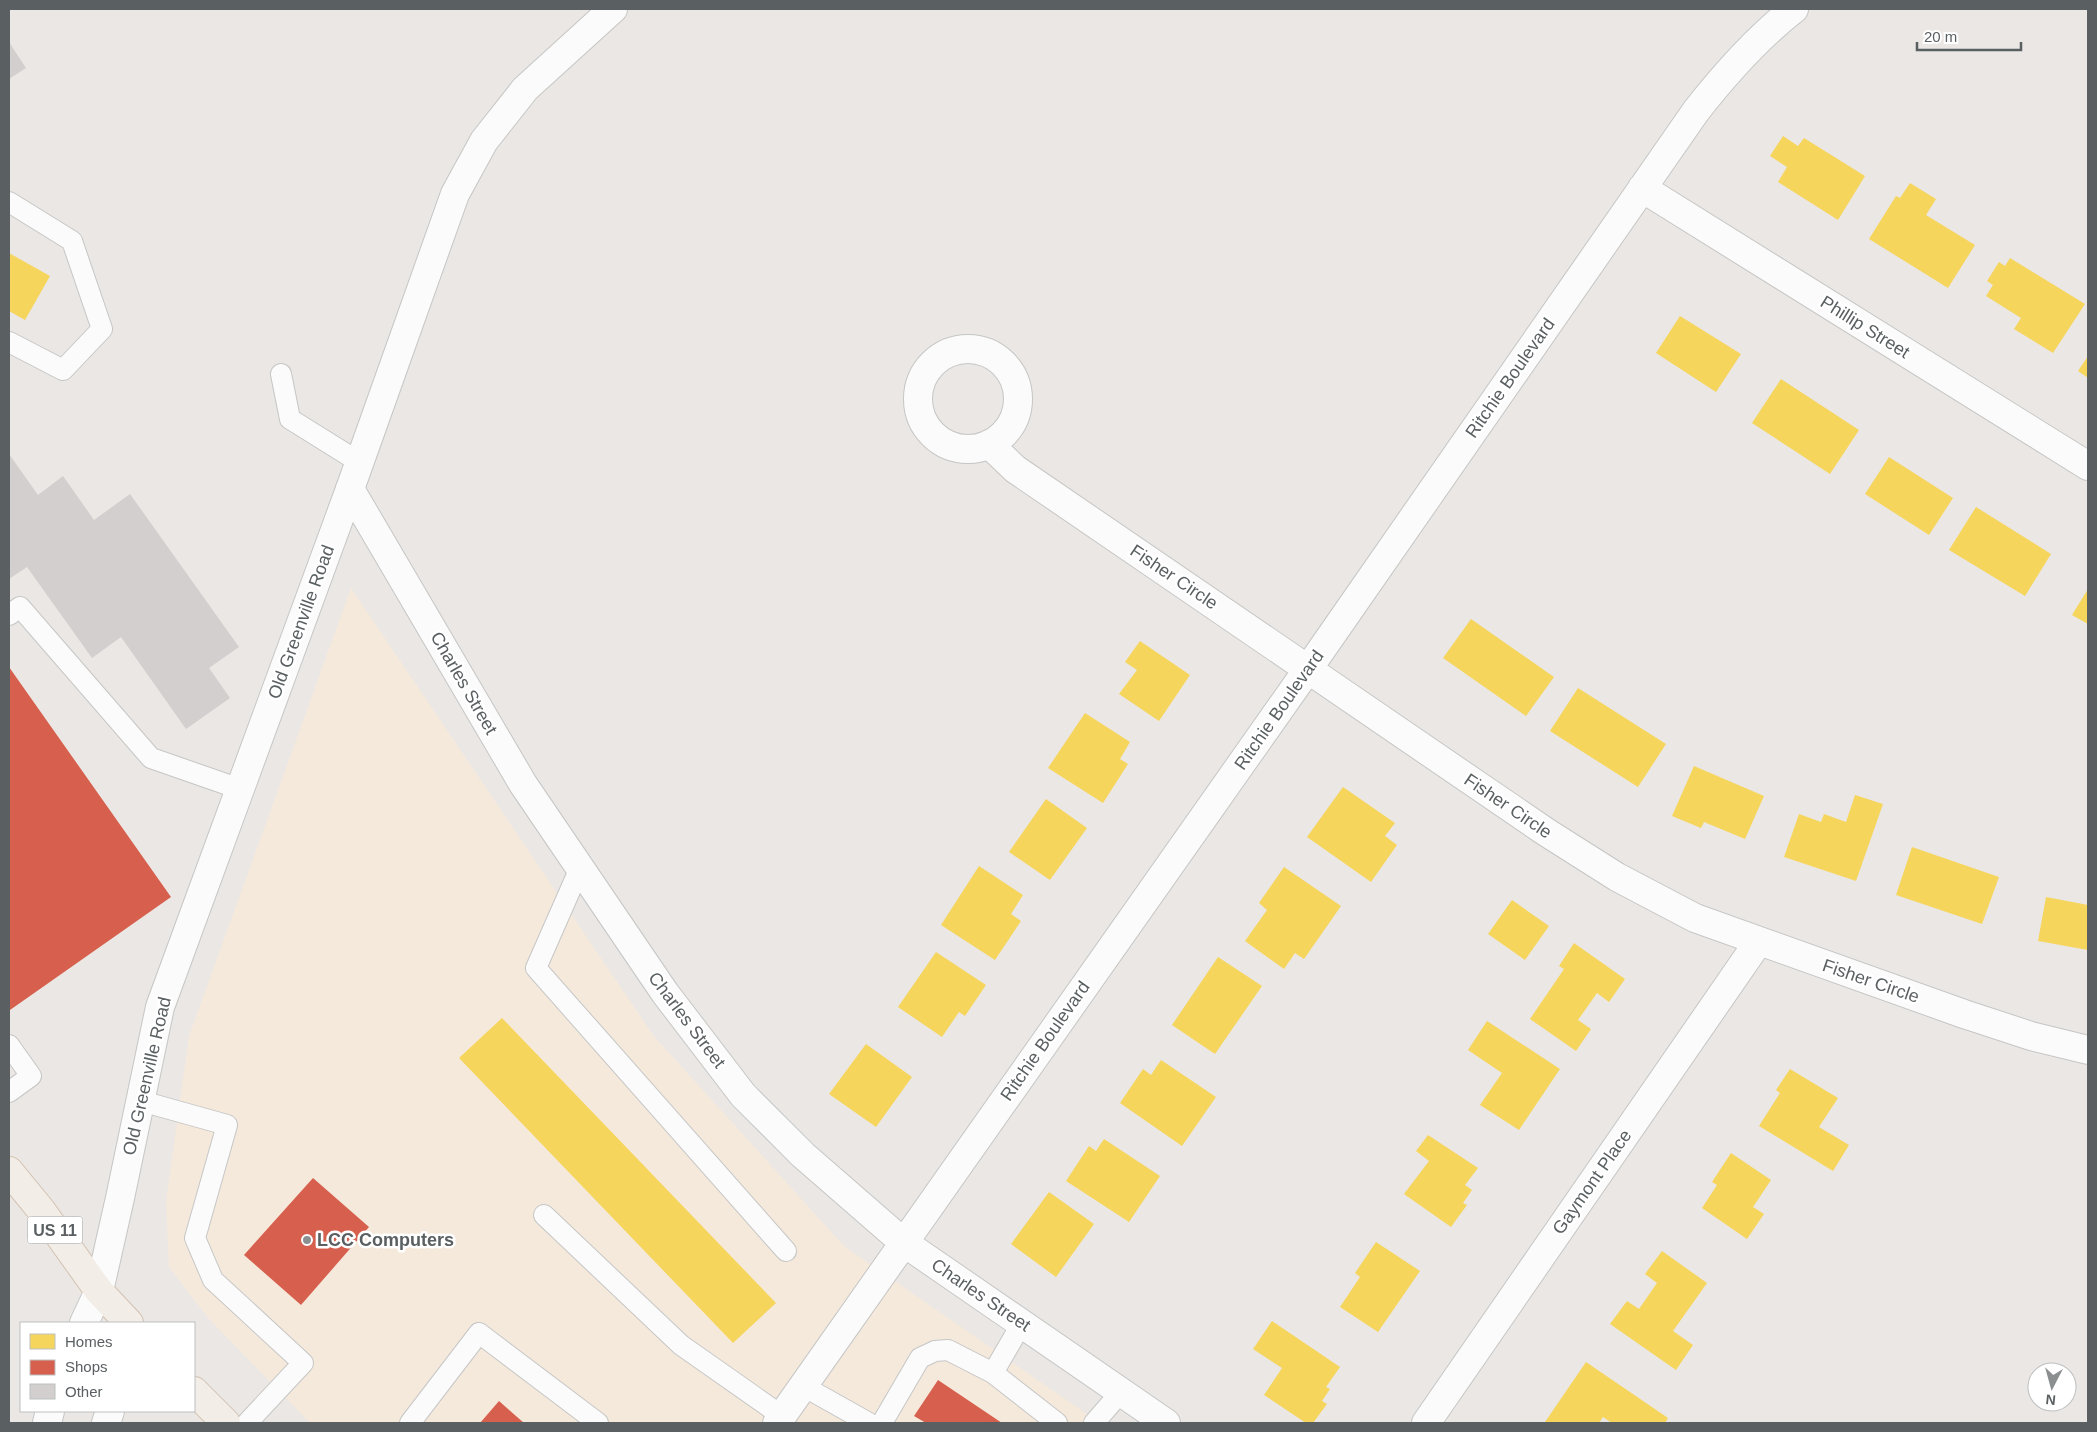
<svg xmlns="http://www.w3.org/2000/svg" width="2097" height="1432" viewBox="0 0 2097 1432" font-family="Arial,sans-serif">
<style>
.commercial{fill:#f5e9dc}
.homes{fill:#f6d55c}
.shops{fill:#d6604d}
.building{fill:#d2cfce}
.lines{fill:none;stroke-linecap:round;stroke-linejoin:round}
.lane-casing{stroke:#c5c6c5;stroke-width:22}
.street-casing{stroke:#c5c6c5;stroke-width:30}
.secondary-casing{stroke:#c5c6c5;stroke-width:30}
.primary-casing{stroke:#d2c2b1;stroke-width:30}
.lane{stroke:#fcfbfb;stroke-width:20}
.street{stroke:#fcfbfb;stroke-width:28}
.secondary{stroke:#fcfbfb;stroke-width:28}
.primary{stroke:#f2ede7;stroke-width:28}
.poi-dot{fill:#8c8f90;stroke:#fff;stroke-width:2}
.labels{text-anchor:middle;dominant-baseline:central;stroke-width:5;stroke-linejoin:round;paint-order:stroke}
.shield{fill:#fff;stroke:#8c9091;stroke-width:1}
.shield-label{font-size:16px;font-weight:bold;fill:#5a6062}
.street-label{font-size:18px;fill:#5a6062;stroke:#fff}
.poi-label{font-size:18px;font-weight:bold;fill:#5a6062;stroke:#fff;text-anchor:start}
</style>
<rect width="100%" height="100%" fill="#eae7e4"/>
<path class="commercial" d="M351,588L653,1035L844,1246L1100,1423H310L209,1319L169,1267L166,1201L189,1036Z"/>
<path class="homes" d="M1783,136L1798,146L1804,138L1865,176L1838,220L1778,182L1787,167L1770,156Z
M1910,183L1936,199L1926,215L1975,245L1948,288L1869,239L1896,196L1900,198Z
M9,253L50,276L25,320L9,311Z
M2010,258L2085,304L2053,353L2014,329L2021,318L1986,296L1993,285L1987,281L1999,262L2005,266Z
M1680,316L1741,354L1716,392L1656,353Z
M2088,356V378L2078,371Z
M1781,379L1859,430L1830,474L1752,423Z
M1889,457L1953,498L1929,535L1865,494Z
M1976,507L2051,554L2025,596L1949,550Z
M2088,589V624L2072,615Z
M1471,619L1554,677L1526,716L1443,658Z
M1140,641L1190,675L1159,721L1119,694L1137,670L1125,662Z
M1578,688L1666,744L1638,787L1550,731Z
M1085,713L1130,742L1120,759L1128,764L1103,803L1048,768Z
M1694,766L1764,796L1745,839L1704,822L1701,828L1672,816Z
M1343,787L1395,823L1385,836L1397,845L1371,882L1307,837Z
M1855,795L1883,804L1856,881L1784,857L1799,814L1821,822L1824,814L1846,822Z
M1046,799L1087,828L1050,880L1009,852Z
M1912,847L1999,877L1982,924L1896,895Z
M979,866L1023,895L1011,914L1021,921L995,960L941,925Z
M1284,867L1341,906L1304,959L1295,953L1284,969L1245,941L1267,910L1259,903Z
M2046,897L2088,905V950L2038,941Z
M1512,900L1549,926L1525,960L1488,934Z
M1574,943L1625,979L1609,1002L1597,993L1578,1020L1591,1029L1576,1051L1530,1019L1564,969L1559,966Z
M936,952L986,985L965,1016L959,1012L942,1037L898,1007Z
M1218,957L1262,986L1215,1054L1172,1025Z
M502,1018L776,1303L733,1343L459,1058Z
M1487,1021L1560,1069L1519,1130L1480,1105L1502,1073L1468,1050Z
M866,1044L912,1077L876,1127L829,1094Z
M1161,1060L1216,1097L1182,1146L1120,1103L1143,1069L1151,1075Z
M1790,1069L1838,1098L1819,1127L1849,1145L1833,1171L1759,1126L1780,1093L1776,1090Z
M1428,1135L1478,1168L1465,1185L1472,1190L1463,1203L1467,1205L1451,1227L1404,1194L1429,1161L1416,1151Z
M1104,1139L1160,1176L1129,1222L1066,1181L1089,1146L1096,1151Z
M1731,1153L1771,1180L1753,1207L1764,1214L1747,1239L1702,1208L1717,1185L1712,1182Z
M1049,1192L1094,1224L1056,1277L1011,1244Z
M1376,1242L1420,1271L1378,1332L1340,1307L1360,1277L1355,1273Z
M1662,1251L1707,1283L1673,1331L1693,1345L1676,1370L1610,1324L1627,1301L1639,1309L1657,1283L1645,1274Z
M1272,1321L1340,1367L1326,1387L1330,1389L1322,1401L1327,1404L1313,1423H1306L1264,1395L1282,1368L1253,1349Z
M1586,1362L1668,1418L1665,1423H1612L1603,1417L1599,1423H1547L1545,1422Z"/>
<path class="shops" d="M9,667L171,897L10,1010L9,1008Z
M313,1178L369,1227L301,1305L244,1255Z
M938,1380L1002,1423H926L914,1416Z
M499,1401L524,1423H480Z"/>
<path class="building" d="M9,42L26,68L9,79Z
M9,454L38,495L63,476L94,520L130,494L239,647L209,668L230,698L186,729L121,637L92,658L27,567L9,579Z"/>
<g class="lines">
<defs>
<path id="lane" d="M9,202L72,241L102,329L63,370L9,342
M281,374L290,419L359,462
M9,615L20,607L151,758L240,789
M580,868L536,968L786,1251
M9,1045L31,1076L9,1092
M141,1101L227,1125L195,1238L213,1280L303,1363L247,1423
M544,1215L681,1345L782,1416
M993,1373L1057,1423
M803,1386L869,1423
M410,1423L479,1333L598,1423
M882,1423L920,1358L935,1351L948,1350L993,1373L1022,1323
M1094,1423L1121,1392"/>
<path id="street" d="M1642,188L2088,466
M918 399a50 50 0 1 1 100 0a50 50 0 1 1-100 0Z
M989,444L1015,469L1546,832L1617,877L1695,918L1964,1014L2031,1036L2088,1050
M350,489L523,784L665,993L743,1095L803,1155L903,1242L1166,1423
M777,1423L1308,669L1696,111C1725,74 1757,38 1794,9
M1426,1423L1759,941"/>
<path id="secondary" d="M84,1323L99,1291L120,1198L160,1007L350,489L455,194L484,141L525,89L613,9
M47,1423L50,1411
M106,1423L110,1411"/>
<path id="primary" d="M9,1171L41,1210L99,1291L129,1323
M194,1391L226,1423"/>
</defs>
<use href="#lane" class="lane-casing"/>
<use href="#street" class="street-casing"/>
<use href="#secondary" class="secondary-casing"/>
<use href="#primary" class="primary-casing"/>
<use href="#lane" class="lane"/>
<use href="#street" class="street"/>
<use href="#secondary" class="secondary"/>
<use href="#primary" class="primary"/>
</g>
<circle class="poi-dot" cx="307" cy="1240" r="5"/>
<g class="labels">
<rect class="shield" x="27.5" y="1216.5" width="55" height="27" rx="4"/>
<g class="shield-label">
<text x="55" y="1230">US 11</text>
</g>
<g class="street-label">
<text transform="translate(1865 327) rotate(32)">Phillip Street</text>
<text transform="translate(1510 378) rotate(-55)">Ritchie Boulevard</text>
<text transform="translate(1174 577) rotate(34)">Fisher Circle</text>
<text transform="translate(301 622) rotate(-70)">Old Greenville Road</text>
<text transform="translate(464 683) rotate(60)">Charles Street</text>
<text transform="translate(1279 710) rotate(-55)">Ritchie Boulevard</text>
<text transform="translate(1508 806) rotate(34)">Fisher Circle</text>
<text transform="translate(1871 981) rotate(19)">Fisher Circle</text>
<text transform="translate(687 1020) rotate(53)">Charles Street</text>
<text transform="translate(1045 1041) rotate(-55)">Ritchie Boulevard</text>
<text transform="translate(147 1076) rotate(-77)">Old Greenville Road</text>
<text transform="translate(1592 1182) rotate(-55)">Gaymont Place</text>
<text transform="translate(981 1295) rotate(34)">Charles Street</text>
</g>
<g class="poi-label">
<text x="317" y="1240">LCC Computers</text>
</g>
</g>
<rect width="2097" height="1432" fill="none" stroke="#5a6062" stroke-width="20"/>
<rect x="20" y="1322" width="175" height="90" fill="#ffffff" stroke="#bdbfc0"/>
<rect x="30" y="1334" width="25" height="15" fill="#f6d55c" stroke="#bdbfc0"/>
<text x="65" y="1347" font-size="15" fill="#5a6062">Homes</text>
<rect x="30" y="1360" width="25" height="15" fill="#d6604d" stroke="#bdbfc0"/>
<text x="65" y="1372" font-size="15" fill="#5a6062">Shops</text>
<rect x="30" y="1384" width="25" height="15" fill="#d2cfce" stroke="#bdbfc0"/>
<text x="65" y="1397" font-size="15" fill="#5a6062">Other</text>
<g transform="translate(2052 1387) rotate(186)"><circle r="24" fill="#ffffff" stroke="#bdbfc0"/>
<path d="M0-4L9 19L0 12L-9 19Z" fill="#8c8f90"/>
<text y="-8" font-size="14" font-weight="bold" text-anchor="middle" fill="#5a6062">N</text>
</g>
<path d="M1917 42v8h104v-8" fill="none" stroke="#5a6062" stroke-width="2.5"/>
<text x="1924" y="42" font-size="15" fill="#5a6062" stroke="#ffffff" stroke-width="4" paint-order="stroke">20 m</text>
</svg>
